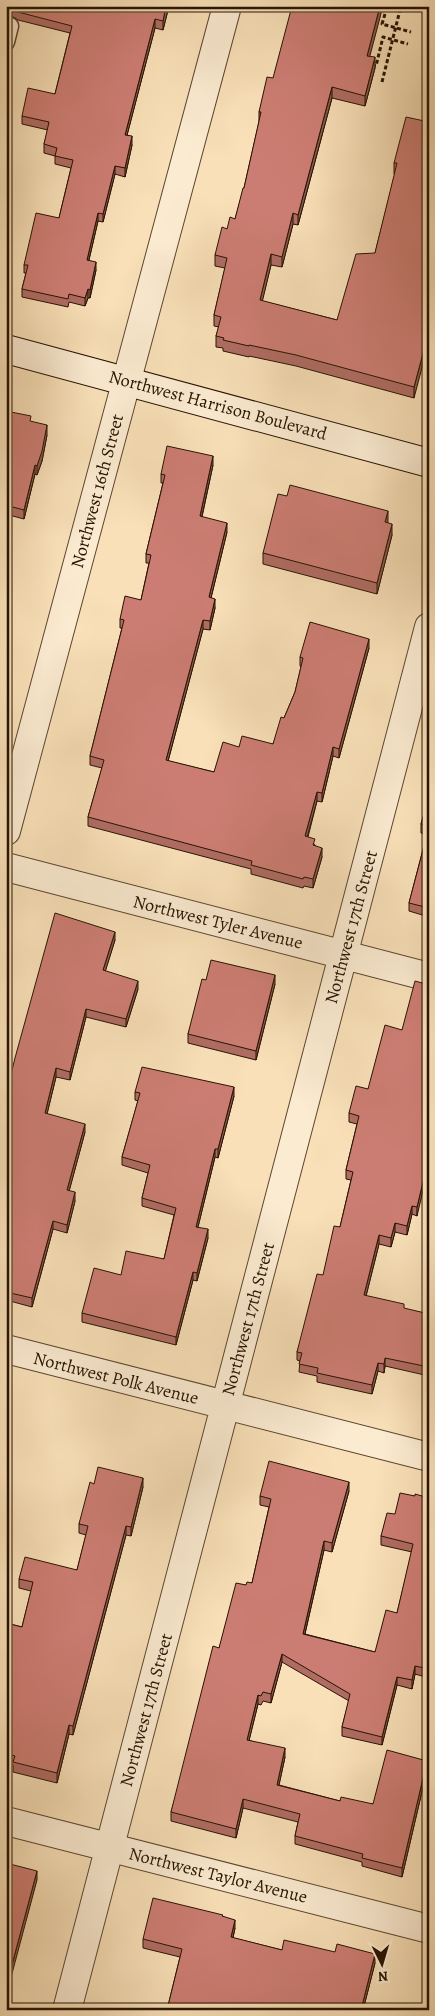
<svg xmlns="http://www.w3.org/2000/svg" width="435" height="2016" viewBox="0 0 435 2016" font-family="Alegreya,serif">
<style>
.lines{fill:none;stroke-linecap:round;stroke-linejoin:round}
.service-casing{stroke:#5c4630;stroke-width:19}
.minor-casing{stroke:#5c4630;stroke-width:30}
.secondary-casing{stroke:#271302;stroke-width:30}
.path{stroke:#271302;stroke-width:3;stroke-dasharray:4 2.5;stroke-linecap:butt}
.service{stroke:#fbebd1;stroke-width:16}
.minor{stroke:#fbebd1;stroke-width:28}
.secondary{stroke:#fbebd1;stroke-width:28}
.wall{fill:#af6c63;stroke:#271302}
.shaded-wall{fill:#8f5850;stroke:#271302}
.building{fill:#cc7d73;stroke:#271302}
.labels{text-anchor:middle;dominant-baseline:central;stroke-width:5;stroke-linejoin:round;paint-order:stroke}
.street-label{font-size:18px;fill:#271302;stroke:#fbebd1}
</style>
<rect width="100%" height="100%" fill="#f9e0b8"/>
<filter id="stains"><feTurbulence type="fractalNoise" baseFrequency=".004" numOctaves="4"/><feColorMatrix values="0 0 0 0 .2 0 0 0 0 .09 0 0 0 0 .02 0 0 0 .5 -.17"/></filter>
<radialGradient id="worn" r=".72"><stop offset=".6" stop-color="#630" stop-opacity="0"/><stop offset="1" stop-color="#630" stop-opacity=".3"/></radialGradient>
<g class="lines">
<defs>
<path id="service" d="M6,25L10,26L6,42"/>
<path id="minor" d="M6,831L227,6
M6,867L429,977
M6,1349L429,1457
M6,1821L429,1929
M67,2010L429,627"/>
<path id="secondary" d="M6,349L429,463"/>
</defs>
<use href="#service" class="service-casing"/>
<use href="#minor" class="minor-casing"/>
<use href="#secondary" class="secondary-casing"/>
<path class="path" d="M385,14L382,24L411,32
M372,65L376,66L383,37L408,44
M382,82L401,6"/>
<use href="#service" class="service"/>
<use href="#minor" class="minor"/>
<use href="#secondary" class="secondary"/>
</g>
<path class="wall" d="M6,6H169L163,30L155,28L127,135L132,145L125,177L115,174L103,222L98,221L89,260L96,270L90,298H88L85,306L69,302L68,307L22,297V289L26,273H24V265L59,218L71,168L55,164V156L44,153V144L48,130L22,124V116L55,94L70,33L18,20L12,16L6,15Z
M370,56L375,68L365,106L332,98L298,225L293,224L282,267L271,265L262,301L337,320L375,253L395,174H394V163L429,122L414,398L296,366L249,356V357L223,351V348L216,347V336L219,327L214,326V315L225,268L215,266V255L227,229L235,219L244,188L259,122V112L273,78Z
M6,411L31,422L47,435L42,461L37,475L35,474L24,519L9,515Z
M213,465L202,517L227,532L211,598L215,608L210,630L203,629L168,761L214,772L239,747L273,744L295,692L301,667L300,666V657L369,648L339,758L333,756L322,802L317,801L308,837L315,845L322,857L313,888L304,886L303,888L251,874V869L88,826V817L102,768L90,765V756L122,628H120V619L141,600L149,563H146V554L163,483H161V474Z
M388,523L392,535L377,594L263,564V553Z
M429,797V917L409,911V903L427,834L421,833V824Z
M115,940L105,971L138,989L126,1027L86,1017L70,1080L56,1077L47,1114L85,1132L69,1191L75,1201L67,1233L53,1229L32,1307L6,1300V1094Z
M206,980L275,984L256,1060L188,1043V1034Z
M402,1030L426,1033L417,1216L412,1214L407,1235L395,1232L391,1247L379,1244L366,1296L404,1309L429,1314V1376L385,1366L384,1373L378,1371L372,1394L317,1382V1376L299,1372L300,1361L297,1360V1352L340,1227L351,1180L346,1179V1170L357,1124L349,1122V1113L368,1089Z
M135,1092L234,1096L218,1158L215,1157L198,1227L208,1238L197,1281L193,1280L176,1345L82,1322V1313L121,1275L164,1259L174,1215L142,1206V1198L148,1173L122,1165V1157L138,1101L135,1100Z
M94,1484L143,1487L131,1536L126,1535L73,1735L69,1734L57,1783L13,1772V1765L6,1763V1623L22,1627L31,1591L19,1588V1579L77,1570L86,1535L79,1533V1524Z
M349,1491L332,1552L324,1550L305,1634L375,1652L397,1613L412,1552L381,1545V1536L395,1514L415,1496L429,1498V1678L415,1674L412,1689L397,1685L382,1745L342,1736V1727L349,1701L282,1662L271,1703L263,1701L261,1705L258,1704L249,1740L285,1757L279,1785L340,1801L373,1804L427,1770L402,1877L362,1866V1862L295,1844V1836L298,1822L243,1808L236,1838L171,1821V1812L219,1648L246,1585L252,1583L269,1507L260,1505V1496Z
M223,1916L235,1928L233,1938L282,1950L375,1963L363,2010H167L180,1957L143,1948V1939Z"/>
<path class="shaded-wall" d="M166,6H169L163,30V21Z
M380,6H383L367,67V56Z
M155,19V28L125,143V135Z
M375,57V68L365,106V96Z
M332,87V98L298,225V215Z
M132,136V145L125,177V168Z
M115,166V174L103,222V214Z
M98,213V221L87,268V260Z
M293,213V224L282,267V257Z
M271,254V265L260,311V300Z
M96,262V270L90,298V290Z
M88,289V298L85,306V298Z
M429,331V341L414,398V387Z
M47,425V435L42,461L37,475V466Z
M213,456V465L200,525V516Z
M35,465V474L24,519V510Z
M9,506V515L6,526V517Z
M388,511V523L385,522Z
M227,523V532L209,606V597Z
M392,524V535L377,594V583Z
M215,599V608L210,630V621Z
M203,620V629L166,769V760Z
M369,639V648L339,758V749Z
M333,747V756L322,802V793Z
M317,792V801L305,845V836Z
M322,848V857L313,888V879Z
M115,932V940L103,979V970Z
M275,975V984L256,1060V1051Z
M138,981V989L126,1027V1019Z
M86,1009V1017L70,1080V1072Z
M429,1014V1023L424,1041V1032Z
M56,1068V1077L45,1122V1113Z
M234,1087V1096L218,1158V1149Z
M85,1124V1132L67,1199V1190Z
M215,1149V1157L196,1235V1227Z
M429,1157V1165L417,1216V1207Z
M75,1192V1201L67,1233V1225Z
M412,1206V1214L407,1235V1226Z
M53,1221V1229L32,1307V1298Z
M395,1223V1232L391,1247V1238Z
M208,1229V1238L197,1281V1273Z
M379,1235V1244L364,1304V1295Z
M193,1272V1280L176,1345V1337Z
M385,1358V1366L384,1373V1364Z
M378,1363V1371L372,1394V1385Z
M143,1478V1487L131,1536V1527Z
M349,1482V1491L332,1552V1543Z
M126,1526V1535L73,1735V1726Z
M324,1541V1550L303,1642V1634Z
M282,1654V1662L271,1703V1694Z
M415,1666V1674L412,1689V1680Z
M397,1677V1685L382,1745V1737Z
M258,1695V1704L247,1749V1740Z
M69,1725V1734L57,1783V1773Z
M285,1748V1757L277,1794V1785Z
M427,1761V1770L402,1877V1868Z
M243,1799V1808L236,1838V1829Z
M37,1871V1880L6,1996V1987Z
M235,1920V1928L231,1946V1937Z
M375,1954V1963L363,2010H361Z"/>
<path class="building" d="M6,6H166L163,21L155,19L125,135L132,136L125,168L115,166L103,214L98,213L87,260L96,262L90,290L88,289L85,298L69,294L68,299L22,289L28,265H24L36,213L59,218L73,160L55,156L57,148L44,144L49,122L22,116L28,88L55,94L72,26L18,12L12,8L6,7Z
M292,6H380L367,56L375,57L365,96L332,87L298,215L293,213L282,257L271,254L260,300L337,320L356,254L375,253L397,163H394L406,117L429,122V331L414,387L296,355L249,345V346L223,340L224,338L216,336L221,317L214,315L227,258L215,255L222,227L227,229L230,217L235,219L243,188H244L261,112H259L267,77L273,78Z
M6,411L31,416L30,421L47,425L42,451L37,466L35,465L24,510L9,506L6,517Z
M167,446L213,456L200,516L227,523L209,597L215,599L210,621L203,620L166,760L214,772L223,742L239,747L242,736L273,744L281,717L284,718L295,692L303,658L300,657L310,622L369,639L339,749L333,747L322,793L317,792L305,836L315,839L313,845L322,848L313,879L304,877L303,879L251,865L252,861L88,817L104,760L90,756L124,620L120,619L125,596L141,600L151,555L146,554L165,475L161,474Z
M290,485L388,511L385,522L392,524L377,583L263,553L278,494L287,496Z
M429,797V826L421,824Z
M429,827V908L409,903Z
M55,913L115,932L103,970L138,981L126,1019L86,1009L70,1072L56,1068L45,1113L85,1124L67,1190L75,1192L67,1225L53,1221L32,1298L6,1292V1094L15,1058Z
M211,960L275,975L256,1051L188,1034L202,979L206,980Z
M415,981L426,984L429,983V1014L424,1032L429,1033V1157L417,1207L412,1206L407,1226L395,1223L391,1238L379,1235L364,1295L404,1304V1308L429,1314V1367L385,1358L384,1364L378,1363L372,1385L317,1373L318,1368L299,1364L302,1353L297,1352L317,1274L323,1275L334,1226L340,1227L353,1172L346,1170L359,1116L349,1113L356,1086L368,1089L385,1025L402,1030Z
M142,1067L234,1087L218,1149H215L196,1227L208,1229L197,1273L193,1272L176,1337L82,1313L94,1268L121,1275L126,1251L164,1259L176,1208L142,1198L150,1165L122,1157L140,1093L135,1092Z
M269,1461L349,1482L332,1543L324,1541L303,1634L375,1652L386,1610L397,1613L413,1544L381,1536L387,1513L395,1514L400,1493L415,1496V1494L429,1498V1669L415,1666L412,1680L397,1677L382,1737L342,1727L350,1694L282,1654L271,1694L263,1692L261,1696L258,1695L247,1740L285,1748L277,1785L340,1801L341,1797L373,1804L387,1750L427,1761L402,1868L362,1858L363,1854L295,1836L300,1814L243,1799L236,1829L171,1812L213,1646L219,1648L236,1583L246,1585L247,1582L252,1583L271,1499L260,1496Z
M98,1467L143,1478L131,1527L126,1526L73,1726L69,1725L57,1773L13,1762L15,1756L6,1753V1623L22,1627L33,1582L19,1579L25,1557L77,1570L88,1526L79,1524L90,1482L94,1484Z
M6,1863L37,1871L6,1987Z
M153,1898L223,1915L222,1916L235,1920L231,1937L282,1950L284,1940L335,1952L337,1944L375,1954L361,2010H283L274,2008L273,2010H167L182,1949L143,1939Z"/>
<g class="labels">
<g class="street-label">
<text transform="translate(218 405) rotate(15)">Northwest Harrison Boulevard</text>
<text transform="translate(97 491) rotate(-75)">Northwest 16th Street</text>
<text transform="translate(218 922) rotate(14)">Northwest Tyler Avenue</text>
<text transform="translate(351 927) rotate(-75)">Northwest 17th Street</text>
<text transform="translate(248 1319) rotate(-75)">Northwest 17th Street</text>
<text transform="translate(116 1378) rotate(14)">Northwest Polk Avenue</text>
<text transform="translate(146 1710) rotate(-75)">Northwest 17th Street</text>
<text transform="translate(218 1875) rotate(14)">Northwest Taylor Avenue</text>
</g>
</g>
<rect width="435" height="2016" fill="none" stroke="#f9e0b8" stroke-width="25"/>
<rect x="8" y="8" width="420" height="2001" fill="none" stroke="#271302" stroke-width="2.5"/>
<rect x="12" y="12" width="410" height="1991" fill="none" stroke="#271302"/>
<g transform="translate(382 1964) rotate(175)" stroke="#fbebd1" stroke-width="4" paint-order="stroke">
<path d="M0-4L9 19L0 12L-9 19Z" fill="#271302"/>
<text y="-8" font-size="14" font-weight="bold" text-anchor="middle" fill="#271302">N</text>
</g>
<rect width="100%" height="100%" filter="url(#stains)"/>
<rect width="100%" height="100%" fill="url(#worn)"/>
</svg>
